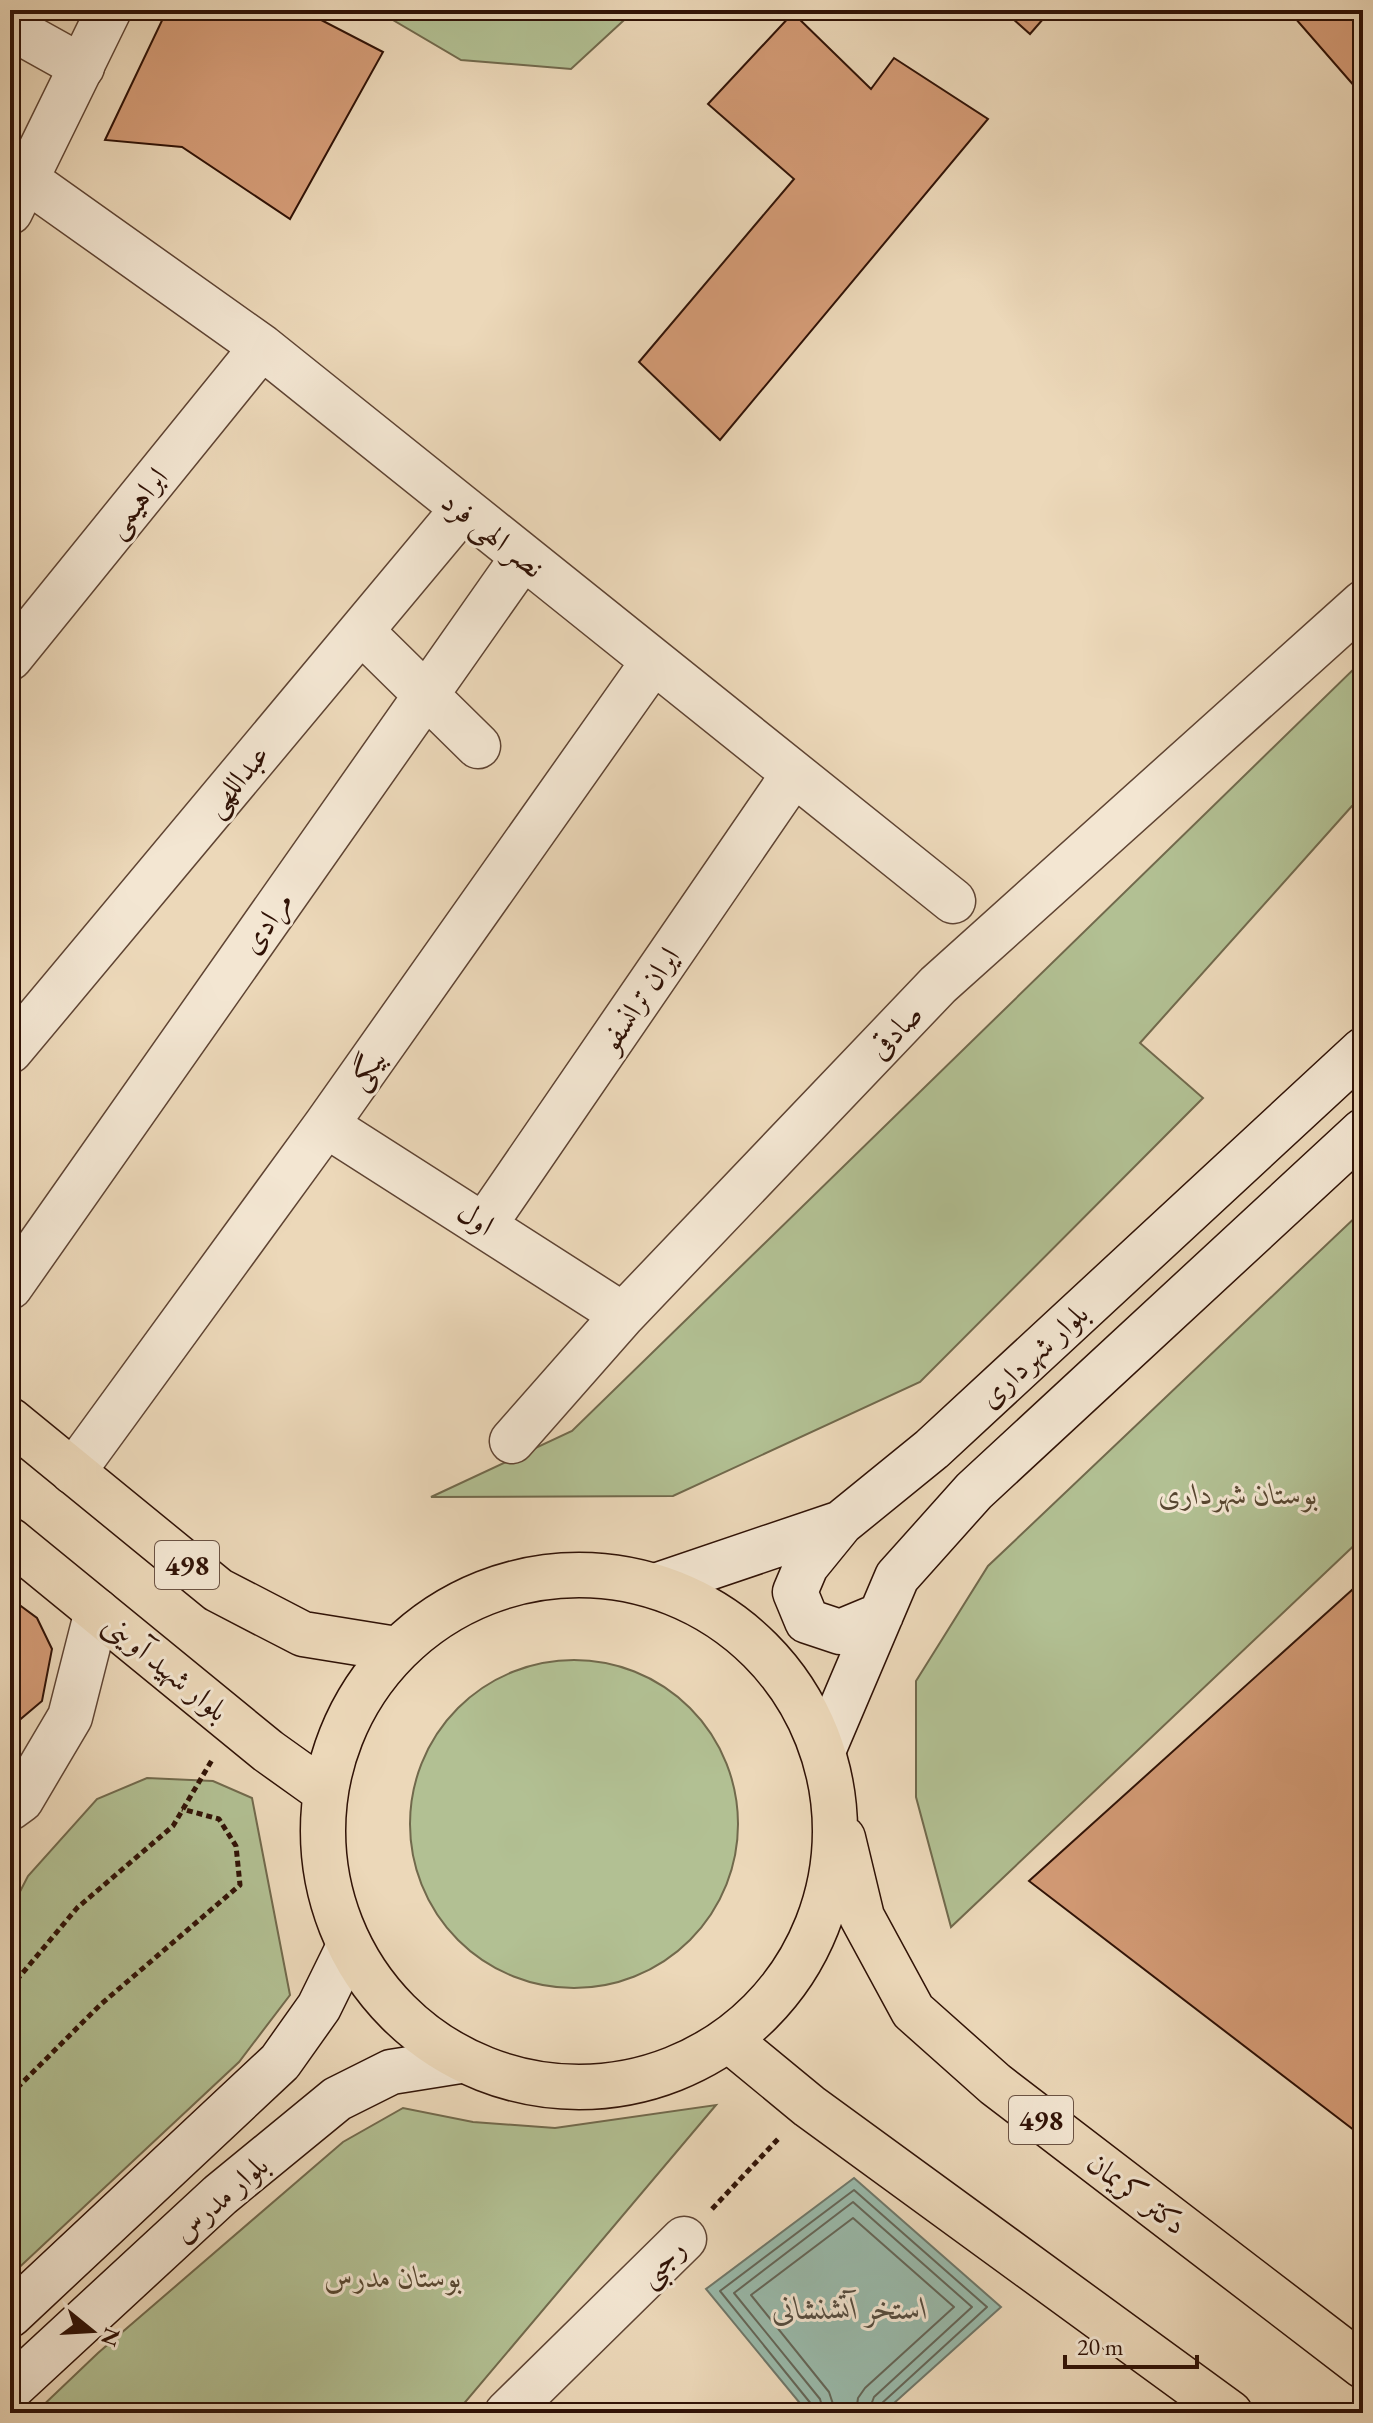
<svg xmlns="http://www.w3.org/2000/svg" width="1373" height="2423" viewBox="0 0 1373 2423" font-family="'EB Garamond',Amiri,serif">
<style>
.green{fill:#b2c093;stroke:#71694c;stroke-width:2}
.water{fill:#99baab;stroke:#6f7769;stroke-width:2}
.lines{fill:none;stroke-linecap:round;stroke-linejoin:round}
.shore{stroke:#646658;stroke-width:2}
.building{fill:#d49b76;stroke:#301206;stroke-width:2}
.minor-casing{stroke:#5f4433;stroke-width:47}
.tertiary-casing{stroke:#5f4433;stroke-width:47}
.secondary-casing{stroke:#301206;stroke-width:47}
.primary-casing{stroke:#301206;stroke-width:47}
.path{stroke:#301206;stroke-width:5;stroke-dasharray:6 4;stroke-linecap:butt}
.minor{stroke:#f3e6d2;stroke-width:44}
.tertiary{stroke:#f3e6d2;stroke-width:44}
.secondary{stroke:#f3e6d2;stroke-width:44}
.primary{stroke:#ecd8b9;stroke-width:44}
.labels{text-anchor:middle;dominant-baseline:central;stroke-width:6;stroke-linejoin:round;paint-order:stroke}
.shield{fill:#f3e6d2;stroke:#6a5243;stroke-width:2}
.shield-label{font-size:28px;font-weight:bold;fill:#301206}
.street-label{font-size:30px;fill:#301206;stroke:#f3e6d2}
.park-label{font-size:30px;font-style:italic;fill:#574630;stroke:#f3e6d2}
.water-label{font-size:32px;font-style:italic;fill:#554d40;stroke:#f3e6d2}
</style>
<rect width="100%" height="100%" fill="#ecd8b9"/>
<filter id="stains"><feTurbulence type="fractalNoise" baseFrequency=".0025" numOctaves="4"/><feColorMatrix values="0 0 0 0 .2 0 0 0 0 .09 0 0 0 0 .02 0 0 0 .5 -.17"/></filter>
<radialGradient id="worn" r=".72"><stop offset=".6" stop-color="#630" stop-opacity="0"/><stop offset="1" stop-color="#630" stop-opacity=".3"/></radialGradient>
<path class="green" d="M376,10H635L571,69L461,60Z
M1363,660V803L1352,806L1140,1043L1203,1098L920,1382L673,1496L431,1497L572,1431Z
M1363,1210V1537L951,1927L916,1797V1681L988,1566Z
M410 1824a164 164 0 1 1 328 0a164 164 0 1 1-328 0Z
M147,1778L213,1781L252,1798L290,1995L239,2062L10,2276V1911L28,1876L97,1799Z
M716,2105L456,2413H35L98,2353L343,2142L403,2108L473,2122L555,2128Z"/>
<path class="water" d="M854,2178L1001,2307L883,2413H808L706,2289Z"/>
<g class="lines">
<path class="shore" d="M814,2413L812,2405L720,2291L854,2190L987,2307L881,2404L878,2413
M824,2413L820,2399L734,2293L853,2202L972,2307L874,2397L868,2413
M836,2413L829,2392L751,2295L853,2218L954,2307L865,2388L858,2398L856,2413"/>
</g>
<path class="building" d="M167,10H302L383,52L290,219L182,147L105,140Z
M1003,10H1051L1030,34Z
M1288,10H1363V96Z
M793,13L871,89L894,58L988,119L720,440L639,362L794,179L708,104Z
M1363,1580V2137L1029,1881Z
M10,1598L37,1618L52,1649L42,1701L10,1728Z"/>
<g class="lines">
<defs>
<path id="minor" d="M10,27L82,67
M10,168L262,347L953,901
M361,631L478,746
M10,658L262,347
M10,1051L462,510
M326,1125L623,1315
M485,1224L793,775
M10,1287L523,557
M512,1441L623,1315L938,985L1363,603
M73,1472L326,1125L653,662
M10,1808L21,1800L70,1717L97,1611
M507,2413L684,2239"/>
<path id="tertiary" d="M10,212L109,10"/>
<path id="secondary" d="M841,1523L806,1566L795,1592L807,1621L840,1632L881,1615
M658,1585L841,1523L932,1449L1363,1050
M823,1751L897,1577L974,1491L1363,1131
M10,2315L280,2062L319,2007L348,1948
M10,2389L220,2195L337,2099L391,2072L460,2061"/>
<path id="primary" d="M10,1420L218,1590L303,1634L396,1649
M10,1540L268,1751L324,1791
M323 1831a256 256 0 1 1 512 0a256 256 0 1 1-512 0Z
M843,1838L862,1917L913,2011L995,2084L1363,2366
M729,2040L809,2106L1230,2413"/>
</defs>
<use href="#minor" class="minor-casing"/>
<use href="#tertiary" class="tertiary-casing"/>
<use href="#secondary" class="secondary-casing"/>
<use href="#primary" class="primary-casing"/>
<path class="path" d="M10,1988L77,1908L173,1826L212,1760
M10,2095L100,2005L240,1885L236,1846L219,1819L182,1809
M712,2209L779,2138"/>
<use href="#minor" class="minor"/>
<use href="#tertiary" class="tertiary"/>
<use href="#secondary" class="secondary"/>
<use href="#primary" class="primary"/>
</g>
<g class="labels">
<g class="shield">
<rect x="155" y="1541" width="64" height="48" rx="6"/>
<rect x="1009" y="2096" width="64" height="48" rx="6"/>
</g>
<g class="shield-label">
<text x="187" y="1565">498</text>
<text x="1041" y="2120">498</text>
</g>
<g class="street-label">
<text transform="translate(136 502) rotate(-51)">ابراهیمی</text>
<text transform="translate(493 534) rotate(38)">نصر الهی فرد</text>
<text transform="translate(236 780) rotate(-50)">عبداللهی</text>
<text transform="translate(266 922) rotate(-55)">مرادی</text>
<text transform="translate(639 999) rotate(-56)">ایران ترانسفو</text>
<text transform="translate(895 1031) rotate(-46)">صادقی</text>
<text transform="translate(366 1069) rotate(-55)">بیگی</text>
<text transform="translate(476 1218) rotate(33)">اول</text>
<text transform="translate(1033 1355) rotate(-43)">بلوار شهرداری</text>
<text transform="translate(166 1667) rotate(39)">بلوار شهید آوینی</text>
<text transform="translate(1137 2193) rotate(37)">دکتر کریمان</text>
<text transform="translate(220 2198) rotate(-41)">بلوار مدرس</text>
<text transform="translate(661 2262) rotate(-45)">رجبی</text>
</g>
<g class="park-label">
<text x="1238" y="1493">بوستان شهرداری</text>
<text x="393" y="2276">بوستان مدرس</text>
</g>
<g class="water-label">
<text x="850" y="2308">استخر آتشنشانی</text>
</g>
</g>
<rect width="1373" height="2423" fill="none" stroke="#ecd8b9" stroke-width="40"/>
<rect x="12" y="12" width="1349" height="2399" fill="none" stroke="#301206" stroke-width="4"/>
<rect x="20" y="20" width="1333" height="2383" fill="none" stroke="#301206" stroke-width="2"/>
<g transform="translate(92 2331) rotate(108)" stroke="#f3e6d2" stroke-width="6" paint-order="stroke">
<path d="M0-6L14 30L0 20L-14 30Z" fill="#301206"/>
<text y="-12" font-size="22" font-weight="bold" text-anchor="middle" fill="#301206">N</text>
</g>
<path d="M1065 2355v12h132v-12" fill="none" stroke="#301206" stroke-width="4"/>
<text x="1077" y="2355" font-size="24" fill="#301206" stroke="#f3e6d2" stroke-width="6" paint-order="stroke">20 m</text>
<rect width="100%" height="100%" filter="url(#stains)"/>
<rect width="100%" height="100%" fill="url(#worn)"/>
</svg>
